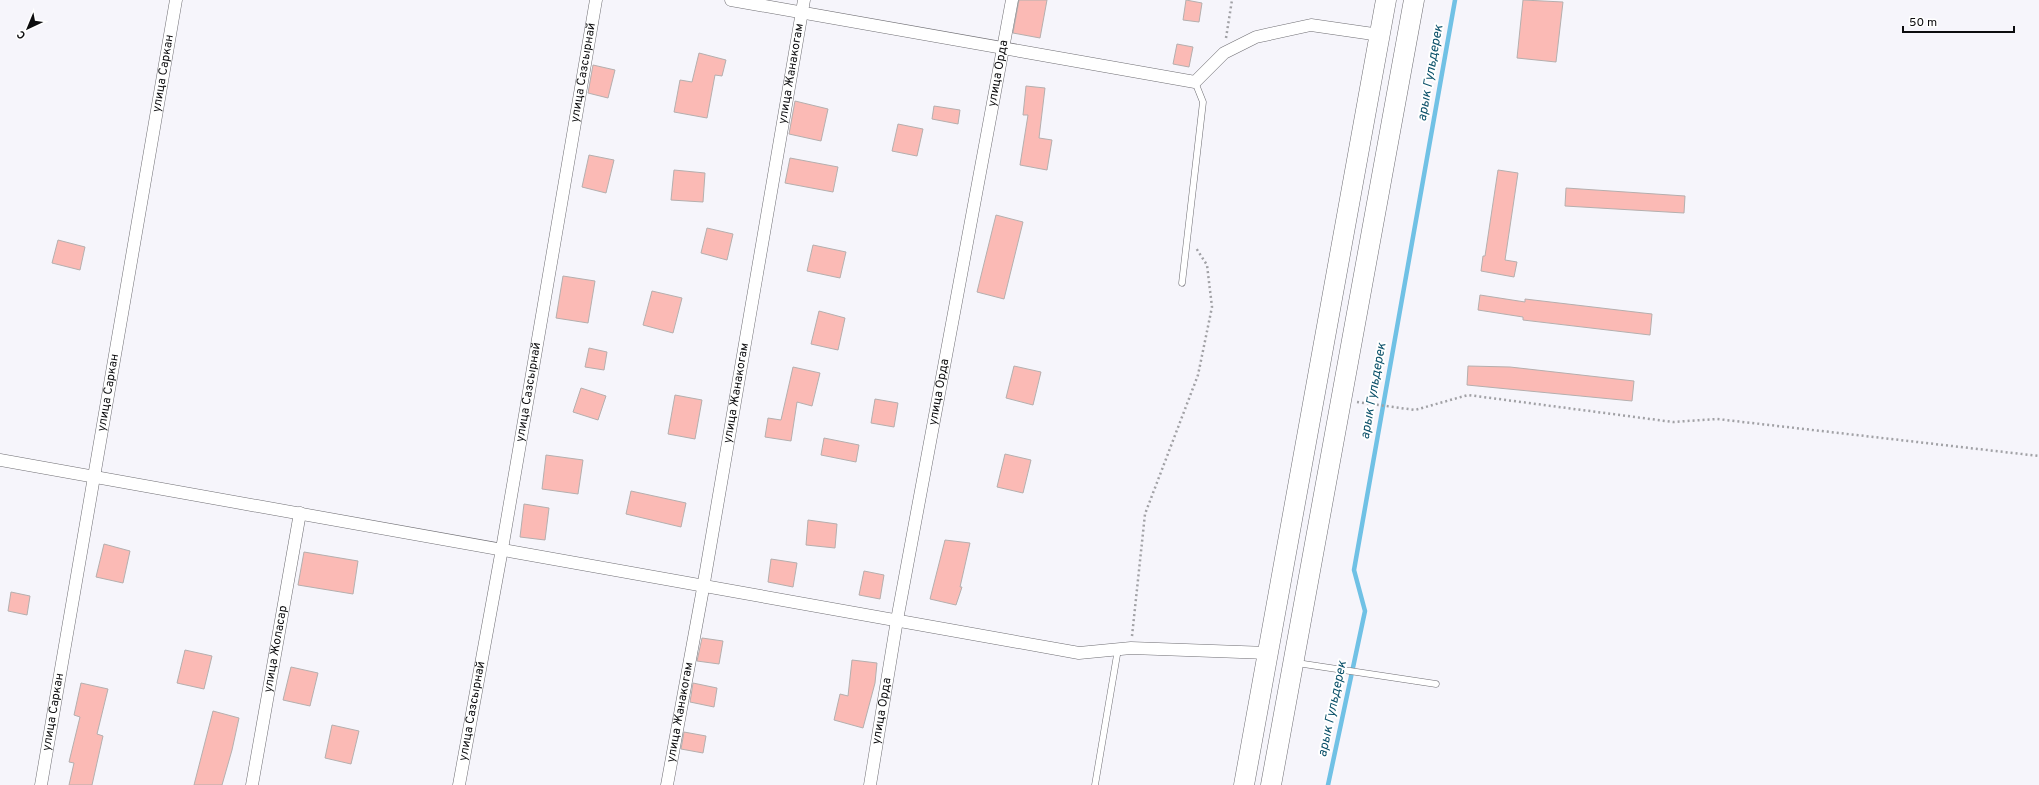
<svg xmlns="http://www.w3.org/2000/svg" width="2039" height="785" viewBox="0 0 2039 785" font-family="Overpass,sans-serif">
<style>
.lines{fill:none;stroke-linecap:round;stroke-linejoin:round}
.stream{stroke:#70c1e5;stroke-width:4.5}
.building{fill:#fbbab5;stroke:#b5afae}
.service-casing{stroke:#6f6e73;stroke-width:7}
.minor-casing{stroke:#6f6e73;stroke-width:13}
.trunk-casing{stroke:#6f6e73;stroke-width:21}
.path{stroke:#a1a1a5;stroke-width:2.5;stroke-dasharray:2 3;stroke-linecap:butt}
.service{stroke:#fff;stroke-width:6}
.minor{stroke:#fff;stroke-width:12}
.trunk{stroke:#fff;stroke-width:20}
.labels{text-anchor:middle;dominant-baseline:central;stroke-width:4;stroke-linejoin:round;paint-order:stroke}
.street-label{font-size:12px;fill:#0c0c0e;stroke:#fff}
.water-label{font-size:13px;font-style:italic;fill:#094f68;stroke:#fff}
</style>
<rect width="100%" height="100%" fill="#f6f5fb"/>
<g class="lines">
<path class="stream" d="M1328,785L1365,611L1354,570L1455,0"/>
</g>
<path class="building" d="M1019,0H1047L1040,38L1013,33Z
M1186,0L1202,3L1199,22L1183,20Z
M1523,0L1563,2L1556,62L1517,58Z
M1177,44L1193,47L1189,67L1173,64Z
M699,53L726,60L722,76L715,75L707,118L674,112L680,80L692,82Z
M593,65L615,70L608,98L588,93Z
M1026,86L1045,88L1039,138L1052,140L1047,170L1020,165L1028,115H1023Z
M795,101L828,109L821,141L789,134Z
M934,106L960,110L958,124L932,119Z
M898,124L923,129L917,156L892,151Z
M589,155L614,160L606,193L582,187Z
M790,158L838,167L833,192L785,183Z
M674,170L705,173L703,202L671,200Z
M1498,170L1518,173L1505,260L1517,262L1514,277L1481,271L1483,256H1485Z
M1566,188L1685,196L1684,213L1565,206Z
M996,215L1023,222L1004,299L977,292Z
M707,228L733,234L727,260L701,253Z
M58,240L85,247L80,270L52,263Z
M813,245L846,252L840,278L807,271Z
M563,276L595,281L588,323L556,318Z
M652,291L682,298L673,333L643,325Z
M1480,295L1525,302V299L1652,314L1650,335L1523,320V317L1478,310Z
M819,311L845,318L838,350L811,344Z
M589,348L607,352L604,370L585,367Z
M1014,366L1041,372L1033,405L1006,398Z
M1468,366L1510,367L1634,381L1632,401L1467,385Z
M793,367L820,373L812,406L797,402L791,441L765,437L768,418L781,420Z
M581,388L606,396L598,420L573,412Z
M675,395L702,400L695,439L668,434Z
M875,399L898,403L894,427L871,423Z
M824,438L859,445L856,462L821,455Z
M1005,454L1031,460L1023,493L997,487Z
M546,455L583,460L578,494L542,489Z
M631,491L686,503L681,527L626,514Z
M524,504L549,508L545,540L520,537Z
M808,520L837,524L835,548L806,545Z
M945,540L970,543L960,587H962L956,605L930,599Z
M104,544L130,551L123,583L96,577Z
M304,552L358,561L353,594L298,585Z
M771,559L797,563L793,587L768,582Z
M864,571L884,575L880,599L859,595Z
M11,592L30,596L27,615L8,611Z
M702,638L723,641L719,664L697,661Z
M185,650L212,656L204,689L177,683Z
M852,660L877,663L875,683L863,728L834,720L840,694L848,696Z
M291,667L318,673L310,706L283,700Z
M81,683L108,689L97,734L103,736L92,785H69L74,763L69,762L80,717L74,715Z
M693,683L717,688L714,707L690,702Z
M213,711L239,718L232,750L222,785H194Z
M332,725L359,731L351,764L325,758Z
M684,732L706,736L703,753L681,749Z"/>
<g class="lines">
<defs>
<path id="service" d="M1182,283L1203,102L1195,82
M1297,663L1436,684
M1095,785L1118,649"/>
<g id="minor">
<path d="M731,0L1195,82L1224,53L1256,37L1311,25L1380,35"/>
<path d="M0,460L1079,653L1131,648L1268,653"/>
<path id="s1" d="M41,785L176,0"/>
<path id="s2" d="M252,785L300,513"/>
<path id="s3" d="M459,785L502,549L596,0"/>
<path id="s4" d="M667,785L702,594L804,0"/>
<path id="s5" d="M870,785L897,620L1012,0"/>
</g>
<path id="trunk" d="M1244,785L1386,0
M1271,785L1414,0"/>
</defs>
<use href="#service" class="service-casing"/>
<use href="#minor" class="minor-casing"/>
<use href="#trunk" class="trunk-casing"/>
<path class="path" d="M1226,38L1232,0
M1357,402L1415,410L1468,395L1673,422L1717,419L2039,456
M1132,636L1145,514L1198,375L1212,307L1207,265L1196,248"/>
<use href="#service" class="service"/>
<use href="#minor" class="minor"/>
<use href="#trunk" class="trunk"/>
</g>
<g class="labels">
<g class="street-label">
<text stroke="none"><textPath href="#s1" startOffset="722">улица Саркан</textPath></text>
<text stroke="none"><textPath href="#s3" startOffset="723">улица Сазсырнай</textPath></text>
<text stroke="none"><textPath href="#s4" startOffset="722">улица Жанакогам</textPath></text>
<text stroke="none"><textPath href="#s5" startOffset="723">улица Орда</textPath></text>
<text stroke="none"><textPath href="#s5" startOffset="399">улица Орда</textPath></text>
<text stroke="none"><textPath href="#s1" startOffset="398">улица Саркан</textPath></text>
<text stroke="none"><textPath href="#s3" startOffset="399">улица Сазсырнай</textPath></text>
<text stroke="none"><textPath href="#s4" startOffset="398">улица Жанакогам</textPath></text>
<text stroke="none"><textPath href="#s2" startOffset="138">улица Жоласар</textPath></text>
<text stroke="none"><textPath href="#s5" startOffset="75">улица Орда</textPath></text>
<text stroke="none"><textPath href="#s1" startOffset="74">улица Саркан</textPath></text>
<text stroke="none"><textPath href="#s3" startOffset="75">улица Сазсырнай</textPath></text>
<text stroke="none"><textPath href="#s4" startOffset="74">улица Жанакогам</textPath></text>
</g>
<g class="water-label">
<text transform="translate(1431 73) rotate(-80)">арык Гульдерек</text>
<text transform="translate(1374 391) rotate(-80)">арык Гульдерек</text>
<text transform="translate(1333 709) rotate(-78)">арык Гульдерек</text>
</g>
</g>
<g transform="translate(28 28) rotate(224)" stroke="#ffffff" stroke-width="3" paint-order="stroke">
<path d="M0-3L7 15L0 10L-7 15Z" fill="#0c0c0e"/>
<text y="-6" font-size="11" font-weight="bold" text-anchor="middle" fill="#0c0c0e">С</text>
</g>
<path d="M1903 26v6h111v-6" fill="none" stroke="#0c0c0e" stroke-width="2"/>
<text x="1909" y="26" font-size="12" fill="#0c0c0e" stroke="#ffffff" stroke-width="3" paint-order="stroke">50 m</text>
</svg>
